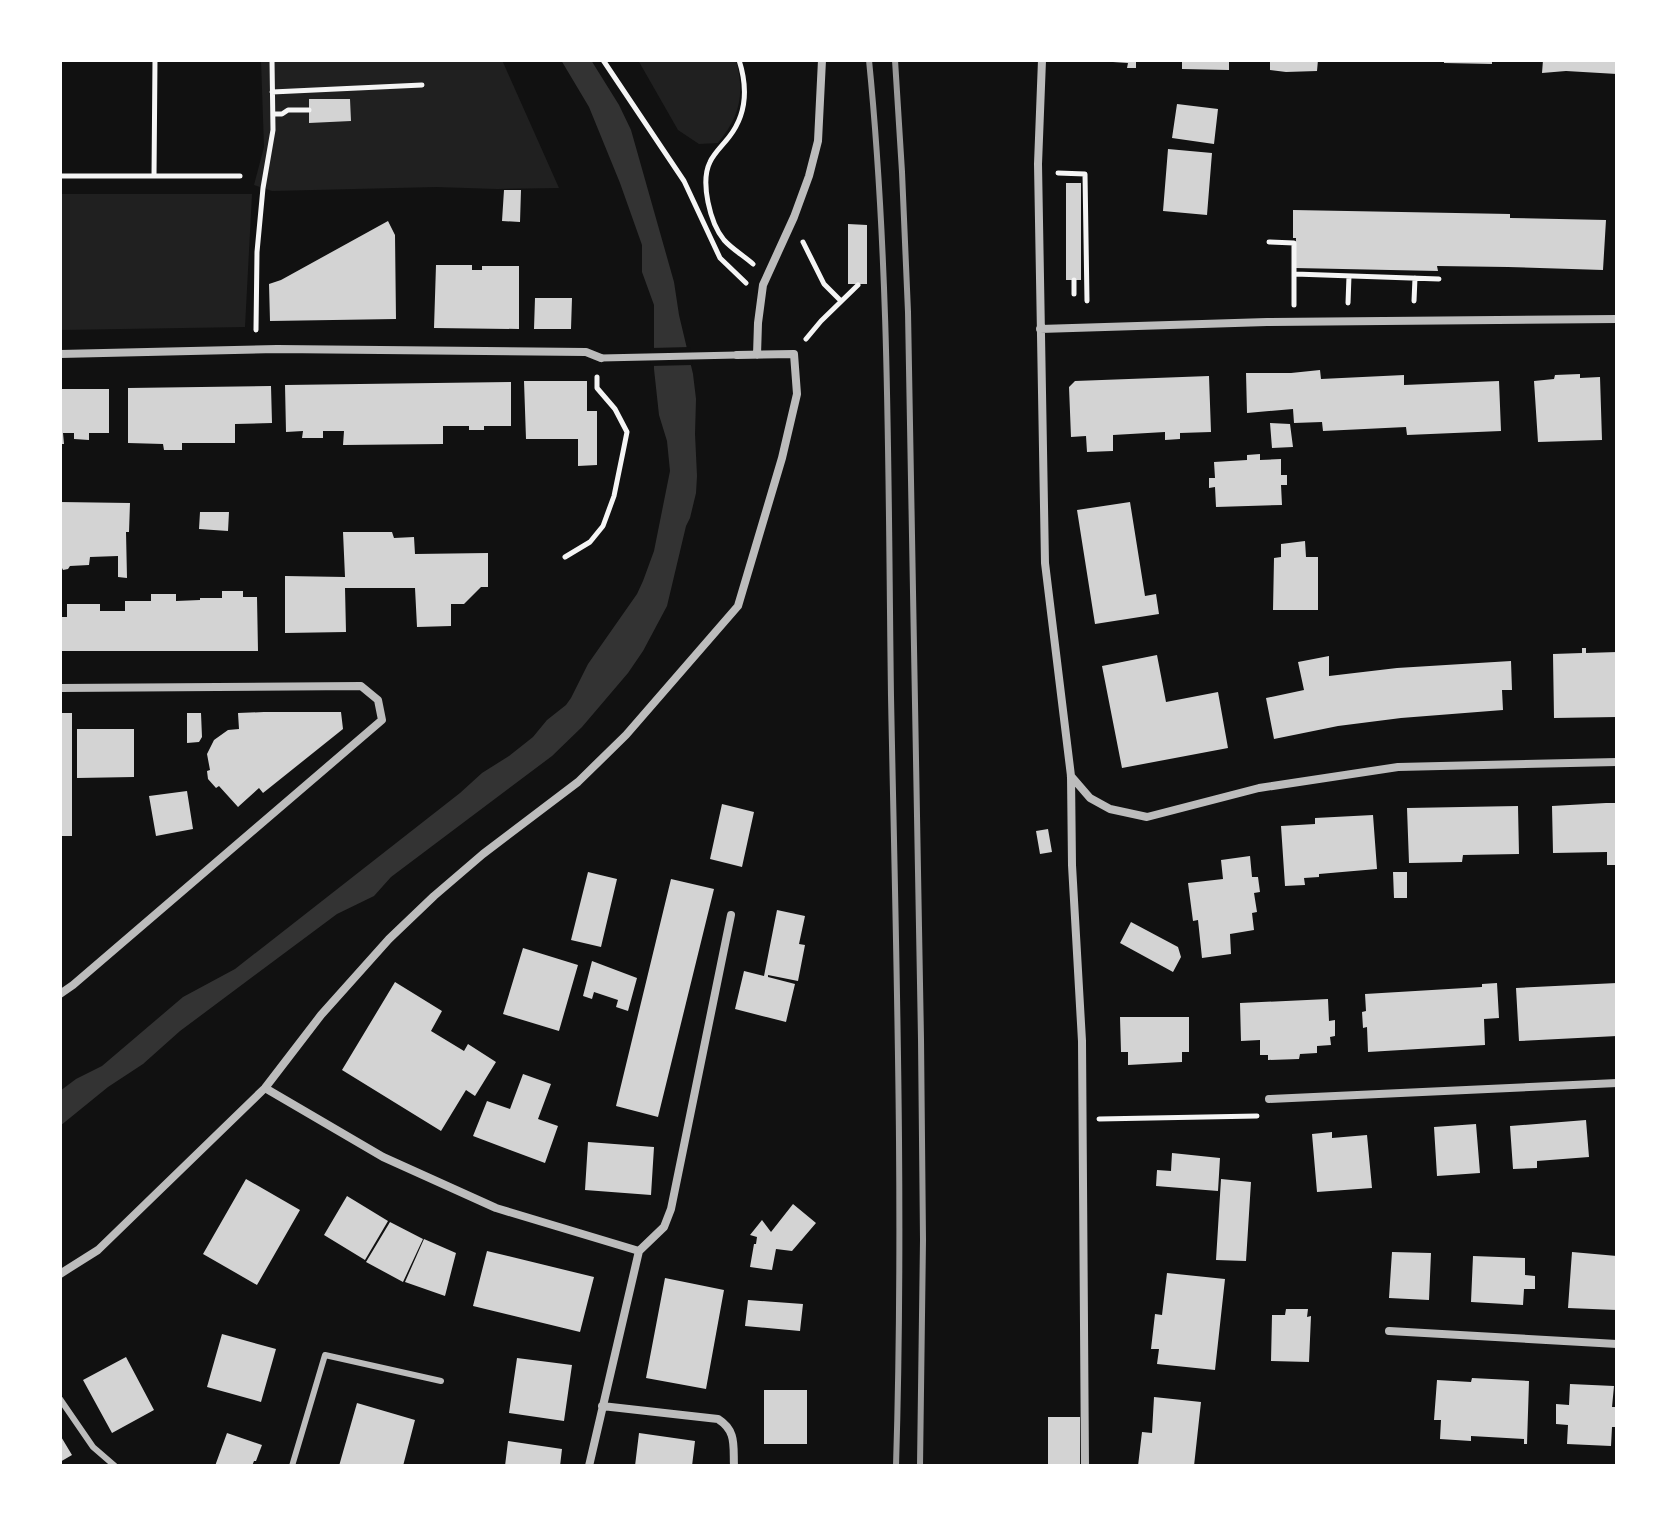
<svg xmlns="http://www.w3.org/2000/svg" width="1677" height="1526" viewBox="0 0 1677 1526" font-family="Montserrat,sans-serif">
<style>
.green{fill:#202020}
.water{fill:#333}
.pier{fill:#111}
.building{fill:#d3d3d3}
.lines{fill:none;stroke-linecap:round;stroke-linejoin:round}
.path{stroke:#f5f5f5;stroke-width:5}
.service{stroke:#bcbcbc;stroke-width:6}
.pedestrian{stroke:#bcbcbc;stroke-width:7}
.minor{stroke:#bcbcbc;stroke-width:8}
.rail{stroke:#9a9a9a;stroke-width:6}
</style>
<rect width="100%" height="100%" fill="#111"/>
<path class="green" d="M261,60H502L559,188L497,189L436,187L272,191L254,185L264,147Z
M638,60H736C745,94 740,116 718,143L699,144L678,130Z
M60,194H252L245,327L60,330Z"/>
<path class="water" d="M561,60H591L619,105L631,130L674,282L679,315L693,374L696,399L695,434L697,476L696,493L690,518L686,526L667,606L643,651L628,673L582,727L552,756L391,877L374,896L337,914L180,1031L143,1064L108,1087L60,1126V1091L76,1079L102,1066L183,997L235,969L460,793L482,773L509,756L533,737L547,720L566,705L571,698L588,664L637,594L643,581L654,551L670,471L667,441L659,415L654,369V305L642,272V245L620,183L589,107Z"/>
<path class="pier" d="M690,347L693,365L650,366L651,348Z"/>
<path class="building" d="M1113,60H1136V68H1127L1128,63L1113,62Z
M1182,60H1229V70L1182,69Z
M1270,60H1318L1317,71L1286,72L1270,70Z
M1444,60H1492V64L1444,63Z
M1543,60H1617V74L1566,71L1542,73Z
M309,99H350L351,121L309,123Z
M1177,104L1218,109L1214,144L1172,138Z
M1168,149L1212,153L1207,215L1163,211Z
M1066,183H1081V280H1066Z
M504,190H521L520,222L502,221Z
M1293,210L1510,214V218L1606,220L1603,270L1508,267L1437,266L1438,271L1295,268L1296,238H1293Z
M388,221L395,235L396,319L270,321L269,284L281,280Z
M848,224L867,225V284H848Z
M436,265H472V270H482V266H519V329L434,328Z
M535,298H572L571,329H534Z
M1320,370L1321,379L1404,375V385L1499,381L1501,431L1407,435L1406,427L1323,431L1322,422L1294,423L1293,409L1247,413L1246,373H1291Z
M1580,374V378L1600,377L1602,440L1538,442L1534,381L1554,379L1555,375Z
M1209,376L1211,432L1180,433V439L1165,440V432L1113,435V451L1087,452L1086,436L1071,437L1069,387L1075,381Z
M524,381H587V411H597V465L578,466V439H526Z
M511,382V426H484V430H469V426H443V444L343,445L344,431H323V438H302L303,431L286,432L285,385Z
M271,386L272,423L235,424V443H182V450H164L163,444L128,443V388Z
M60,389H109V433H89V440L74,439V433H63L64,444H60Z
M1270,423L1290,424L1293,447L1272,448Z
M1260,454V460L1281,459V475H1287V485H1281L1282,505L1216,507L1215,487L1209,488V478H1215L1214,462L1247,460V455Z
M60,502L130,503L129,532H126L127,578L118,577V556L90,557L89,565L70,566L68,569L63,570L61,566L60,557Z
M1130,502L1145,596L1156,594L1159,614L1095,624L1077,510Z
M200,512H229L228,531L199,529Z
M343,532H392L394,538L414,537L415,554L488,553V587H481L464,604H451V626L417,627L415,588H345L346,632L285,633V576L345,577Z
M1305,541L1306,557H1318V610H1273L1274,558L1281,557V544Z
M222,591H243V597H257L258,651H60V617H67V604H100V611H125V601H151V594H176V601L200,600V598H222Z
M1582,648H1586V653L1617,652V717L1554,718L1553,654L1582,653Z
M1157,655L1166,702L1218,692L1228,748L1122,768L1102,666Z
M1329,656V676L1397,668L1511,661L1512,690H1502L1503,710L1401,718L1338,726L1274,739L1266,698L1304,690L1298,662Z
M264,712H341L343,729L263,793L259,788L238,807L219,786L216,788L208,779L207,771L210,770L207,754L214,740L228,730L239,729L238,713Z
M60,713H72V836H60Z
M187,713H201L202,737L199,742L187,743Z
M77,729H134V777L77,778Z
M187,791L193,829L156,836L149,796Z
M1606,803H1617V865H1607V852L1553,853L1552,806Z
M722,804L754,812L742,867L710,859Z
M1518,806L1519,854L1463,855L1462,862L1409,863L1407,808Z
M1373,815L1377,869L1319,874V877L1304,878L1305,885L1285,886L1281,826L1315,824V818Z
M1048,829L1052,852L1040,854L1036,831Z
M1250,856L1252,877H1258L1260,892L1254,893L1257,912L1252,913L1254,930L1230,934L1231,954L1202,958L1198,920L1193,921L1188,883L1223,879L1221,860Z
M588,872L617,879L601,947L571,940Z
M1393,872H1407V898H1394Z
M671,879L714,889L658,1117L616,1106Z
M777,910L805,916L799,944L805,945L798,981L768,975V977L795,984L786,1022L735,1009L744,971L764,976Z
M1131,922L1178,947L1181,957L1173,972L1120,943Z
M523,948L578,965L559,1031L503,1014Z
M592,961L637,978L628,1011L616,1007L618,1000L594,992L592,999L583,996Z
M395,982L442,1011L431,1031L464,1051L468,1044L496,1062L475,1096L466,1090L441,1131L342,1070Z
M1497,983L1499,1018L1484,1019L1485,1045L1368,1052L1367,1027L1363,1028L1362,1012L1366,1011L1365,994L1482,987V984Z
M1617,983V1036L1519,1041L1516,988Z
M1328,999L1329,1021L1335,1020V1036L1330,1037L1331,1045L1317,1046V1053L1300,1054L1299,1059L1268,1060V1055H1260V1040L1241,1041L1240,1003Z
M1120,1017H1189V1052H1182V1062L1128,1065V1052H1121Z
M523,1074L551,1084L538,1119L558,1126L545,1163L473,1136L487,1101L510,1109Z
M1586,1120L1589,1157L1537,1161V1168L1513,1169L1510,1126Z
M1476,1124L1480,1173L1437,1176L1434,1127Z
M1332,1132V1138L1367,1135L1372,1188L1317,1192L1312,1134Z
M588,1142L654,1147L651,1195L585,1190Z
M1172,1153L1220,1158L1218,1191L1156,1186L1157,1170L1171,1171Z
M246,1179L300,1210L257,1285L203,1254Z
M1221,1179L1251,1182L1246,1261L1216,1260Z
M347,1196L388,1221L365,1260L324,1235Z
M793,1204L816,1223L792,1251L776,1249L772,1270L750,1267L754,1244H756L757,1237L750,1235L762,1220L771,1232Z
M390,1222L423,1239L403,1282L366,1262Z
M424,1239L456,1253L445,1296L405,1282Z
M487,1251L594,1277L580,1332L473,1306Z
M1392,1252L1431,1253L1429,1300L1389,1298Z
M1572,1252L1617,1256V1310L1568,1308Z
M1473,1256L1525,1258V1275L1535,1276V1289H1524L1523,1305L1471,1302Z
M1167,1273L1225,1279L1215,1370L1157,1364L1159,1349H1151L1155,1314L1162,1315Z
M665,1278L724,1290L706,1389L646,1378Z
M748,1300L803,1304L800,1331L745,1326Z
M1286,1309H1308L1307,1317L1311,1316L1309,1362L1271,1361L1272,1315H1285Z
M222,1334L276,1349L261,1402L207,1387Z
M126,1357L154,1410L112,1433L83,1380Z
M517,1358L572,1365L564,1421L509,1413Z
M1472,1378L1529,1381L1527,1444H1524V1439L1471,1436V1441L1440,1439L1441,1420H1434L1437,1380L1471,1382Z
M1570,1384L1614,1386L1612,1407H1617V1427H1612L1611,1446L1567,1444L1568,1425L1556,1424V1404L1569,1405Z
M764,1390H807V1444H764Z
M1154,1397L1201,1402L1194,1466H1138L1142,1432L1152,1433Z
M357,1403L415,1420L403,1466H339Z
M1048,1417H1080V1466H1048Z
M227,1433L262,1445L256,1461H254L252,1466H215Z
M639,1433L695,1441L692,1466H635Z
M60,1435L72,1455L60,1462Z
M508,1441L562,1449L560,1466H505Z"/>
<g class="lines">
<path class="path" d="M603,60L684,181L720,258L746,283
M739,60C748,88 747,114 729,137C723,145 714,153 710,162C700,182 710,223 724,240C732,249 744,256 753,264
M272,92L422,85
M273,114H282L288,110H309
M1058,173L1085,174L1087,301
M60,176H240
M154,176L155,60
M803,242L824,284L841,301
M1269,242L1294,243V305
M1295,274L1439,279
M1074,280V294
M1414,301L1415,278
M1348,303L1349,276
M256,330L257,252L263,188L273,130L272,60
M806,339L821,321L858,285
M565,557L590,542L603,526L614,496L623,452L627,432L615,409L597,388V377
M1099,1119L1257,1116"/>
<path class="service" d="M60,1399L93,1447L115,1466
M292,1466L325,1355L441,1381"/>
<path class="pedestrian" d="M601,358L737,355"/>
<path class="minor" d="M1042,60L1038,164L1045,563L1071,776L1072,865L1082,1041L1085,1466
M1040,329L1267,322L1617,319
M60,354L277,349L586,352L601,358
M757,355L758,323L763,285L794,217L809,176L818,141L822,60
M60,688L361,686L378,700L382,720L73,985L60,994
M1071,776L1090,798L1110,809L1147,817L1259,788L1398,767L1617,762
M265,1088L383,1157L496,1208L639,1251
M1269,1099L1617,1083
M60,1274L98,1250L265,1088L321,1015L389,939L434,896L483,854L578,782L626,735L738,606L782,458L797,394L794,354L737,355
M1389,1331L1617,1344
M602,1406L718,1419C737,1431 733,1446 734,1466
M589,1466L639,1251L664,1227L671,1209L731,915"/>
<path class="rail" d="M869,60C890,271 888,484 891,696C896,952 904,1209 896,1466
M895,60L902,172L908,312L921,1039L923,1240L920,1466"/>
</g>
<rect width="1677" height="1526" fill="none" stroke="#ffffff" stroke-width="124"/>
</svg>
